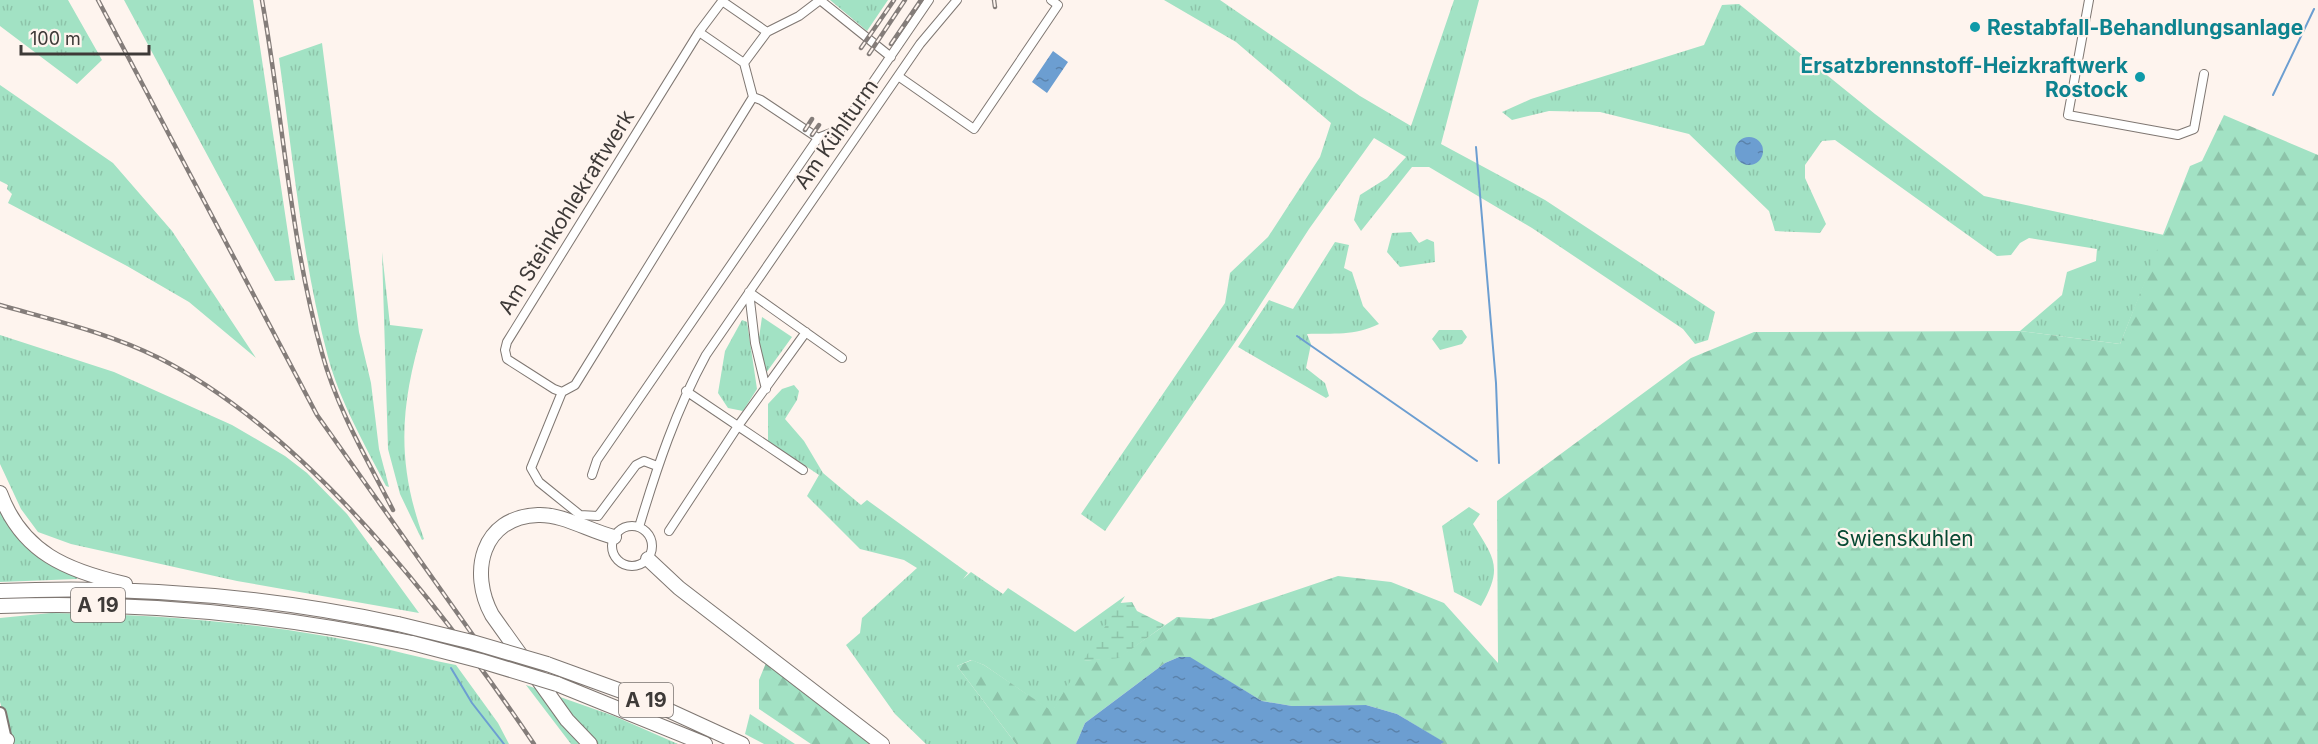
<svg xmlns="http://www.w3.org/2000/svg" width="2318" height="744" viewBox="0 0 2318 744" font-family="Inter,sans-serif">
<style>
.grass{fill:url(#grass-tufts)}
.forest{fill:url(#forest-firs)}
.wetland{fill:url(#wetland-marsh)}
.water{fill:url(#water-ripples)}
.lines{fill:none;stroke-linecap:round;stroke-linejoin:round}
.stream{stroke:#6c9ed1;stroke-width:2}
.street-casing{stroke:#7f7772;stroke-width:10}
.secondary-casing{stroke:#7f7772;stroke-width:14}
.highway-casing{stroke:#7f7772;stroke-width:16}
.street{stroke:#fff;stroke-width:8}
.secondary{stroke:#fff;stroke-width:10}
.highway{stroke:#fff;stroke-width:14}
.rail-casing{stroke:#847d7a;stroke-width:4.5}
.rail{stroke:#fef4ee;stroke-width:2;stroke-dasharray:7;stroke-linecap:butt}
.highway-bridge-casing{stroke:#7f7772;stroke-width:16;stroke-linecap:butt}
.highway-bridge{stroke:#fff;stroke-width:14}
.culture-dot{fill:#0f9aa8;stroke:#fef4ee;stroke-width:2}
.labels{text-anchor:middle;dominant-baseline:central;stroke-width:4.5;stroke-linejoin:round;paint-order:stroke}
.shield{fill:#fef4ee;stroke:#78726f;stroke-width:1.5}
.shield-label{font-size:20px;font-weight:bold;fill:#3e3a38}
.culture-label{font-size:21px;font-weight:bold;fill:#0d838f;stroke:#fef4ee;text-anchor:start}
.street-label{font-size:21px;fill:#3e3a38;stroke:#fef4ee}
.park-label{font-size:21px;fill:#074a33;stroke:#fef4ee}
</style>
<defs>
<pattern id="grass-tufts" width="24" height="20" patternUnits="userSpaceOnUse" patternTransform="scale(1.5)"><rect width="24" height="20" fill="#a2e2c4"/><path d="M3 7l-1-3M5 7V3M7 7l1-3M15 17l-1-3M17 17v-4M19 17l1-3" fill="none" stroke="#8dc3a9"/></pattern>
<pattern id="forest-firs" width="22" height="20" patternUnits="userSpaceOnUse" patternTransform="scale(1.5)"><rect width="22" height="20" fill="#a2e2c4"/><path d="M5 1l3.5 6h-7zM16 11l3.5 6h-7z" fill="#8dc3a9"/></pattern>
<pattern id="wetland-marsh" width="20" height="14" patternUnits="userSpaceOnUse" patternTransform="scale(1.5)"><rect width="20" height="14" fill="#a2e2c4"/><path d="M1 5h8M5 5V1M11 12h8M15 12V8" fill="none" stroke="#8dc3a9"/></pattern>
<pattern id="water-ripples" width="26" height="14" patternUnits="userSpaceOnUse" patternTransform="scale(1.5)"><rect width="26" height="14" fill="#6c9ed1"/><path d="M2 4q2-2 4 0t4 0M15 11q2-2 4 0t4 0" fill="none" stroke="#5a82ab"/></pattern>
</defs>
<rect width="100%" height="100%" fill="#fef4ee"/>
<path class="grass" d="M0,0H68L102,60L77,84L0,26Z
M124,0H253L295,280L275,281Z
M830,0H888L867,31Z
M1164,0H1220L1360,96L1411,126L1454,0H1479L1441,144L1545,200L1715,312L1708,340L1695,344L1683,329L1532,228L1429,167H1412L1361,231L1354,220L1360,195L1387,178L1406,157L1374,138L1309,229L1251,319L1105,531L1081,514L1225,303L1230,273L1268,237L1320,157L1331,123L1236,42Z
M1739,4L1875,114L1984,196L2164,235L2120,344L2020,331L2062,295L2067,272L2096,261L2097,249L2029,238L2020,243L2011,255L1997,256L1835,140L1822,141L1805,165V178L1826,224L1820,233L1775,231L1769,211L1689,134L1600,112L1549,111L1512,120L1502,112L1531,99L1704,45L1722,5Z
M322,43L359,332L371,383L379,449L389,487L386,486C365,445 340,402 328,357C302,259 293,158 279,58Z
M0,85L113,163L172,231L256,358L189,302L127,266L8,203L12,194L7,189L8,185L0,181Z
M1411,232L1419,243L1427,239L1434,242L1435,262L1400,267L1387,252L1392,233Z
M1335,242L1349,245L1344,268L1352,272L1363,306L1379,324C1355,336 1333,333 1307,334L1311,344L1306,368L1325,383L1329,396L1326,398L1238,347L1269,300L1293,309Z
M382,252L390,325L423,329C400,406 396,462 424,539L422,540L400,494L388,449Z
M762,317L792,337L766,373L758,345Z
M742,320L747,322L757,389L743,411L728,408L718,393L725,351Z
M1439,330H1462L1467,337L1462,344L1440,350L1432,339Z
M0,335L114,372L232,425L285,456L307,473L347,514L419,613L237,581L71,544L38,532L21,509L0,464Z
M794,385L799,391L797,400L785,419L804,441L823,473L861,505L867,500L968,573L963,579L971,572L1003,594L1008,588L1075,632L1125,596L1052,712L984,665L971,660L957,666L1016,744H926L895,714L846,645L860,633L862,618L917,568L904,560L860,549L807,496L819,475L768,441V404L782,389Z
M0,505L77,576V579L0,582Z
M1469,507L1480,514L1473,524C1495,559 1503,568 1481,606L1454,592L1442,526Z
M51,613C141,614 230,620 319,635C365,642 410,656 456,665L498,723L509,744H12L0,702V618Z
M526,685L614,716L678,744H571Z
M750,714L795,744H764L745,734Z"/>
<path class="forest" d="M2224,115L2318,155V744H1441L1443,742L1397,714L1366,705L1292,706L1262,701L1190,658L1179,657L1165,663L1085,723L1076,744H1016L957,666L972,660L984,665L1052,711L1083,661L1119,657L1177,617L1211,619L1338,576L1391,582L1444,603L1498,663L1497,501L1691,358L1754,332L2020,331L2120,344L2190,166L2202,161Z
M766,663L870,744H811L759,709V680Z"/>
<path class="wetland" d="M1132,602L1137,611L1165,625L1119,658L1083,661L1120,603Z"/>
<path class="water" d="M1053,51L1068,62L1047,93L1032,82Z
M1735 151a14 14 0 1 1 28 0a14 14 0 1 1-28 0Z
M1179,657H1190L1262,701L1292,706L1366,705L1397,714L1444,742L1441,744H1076L1085,723L1165,663Z"/>
<g class="lines">
<path class="stream" d="M2273,95L2314,9
M1476,147L1496,383L1499,463
M1297,336L1477,461
M451,668L472,703L504,744"/>
<defs>
<path id="street" d="M723,0L699,32L507,342L505,350L507,359L554,389L562,392L575,385L753,97L744,63
M820,0L891,57
M2089,0L2068,115L2178,135L2194,129L2204,74
M699,32L744,63L767,32L722,1
M767,32L799,16L820,0
M898,76L974,129L1058,5L1051,0
M753,97L761,100L818,138
M749,292L842,358
M749,292L755,343L766,389
M686,391L803,470
M562,392L531,468L539,482L580,515L598,516L636,465L644,461L657,466
M592,475L597,460L818,138L841,129L929,0
M612 546a20 20 0 1 1 40 0a20 20 0 1 1-40 0Z
M639,527C657,467 676,410 706,355L920,44L957,0
M669,531L738,426L806,332"/>
<path id="secondary" d="M0,713L7,744"/>
<path id="highway" d="M0,493C22,553 68,571 125,584
M648,559L679,588L882,744
M0,591C134,585 267,596 398,624
M0,606C140,601 276,614 412,643
M547,664L646,700L742,744
M557,684L705,744
M0,742L7,740
M590,744L567,720L492,615C469,573 481,517 538,515C563,514 589,531 614,537"/>
</defs>
<use href="#street" class="street-casing"/>
<use href="#secondary" class="secondary-casing"/>
<use href="#highway" class="highway-casing"/>
<use href="#street" class="street"/>
<use href="#secondary" class="secondary"/>
<use href="#highway" class="highway"/>
<defs>
<path id="rail" d="M98,0L317,415L492,662
M262,0C283,117 290,239 322,353C337,409 367,459 393,510
M994,0L995,7
M891,44L921,0
M861,48L894,0
M869,54L905,0
M805,130L812,119
M812,135L819,125
M0,305C53,320 109,333 159,358C306,432 443,609 534,744"/>
</defs>
<use href="#rail" class="rail-casing"/>
<use href="#rail" class="rail"/>
<defs>
<path id="highway-bridge" d="M398,624L472,642L547,664
M412,643L481,661L557,684"/>
</defs>
<use href="#highway-bridge" class="highway-bridge-casing"/>
<use href="#highway-bridge" class="highway-bridge"/>
</g>
<g class="culture-dot">
<circle cx="1975" cy="27" r="6"/>
<circle cx="2140" cy="77" r="6"/>
</g>
<g class="labels">
<g class="shield">
<rect x="71" y="588" width="54" height="34" rx="4.5"/>
<rect x="619" y="683" width="54" height="34" rx="4.5"/>
</g>
<g class="shield-label">
<text x="98" y="605">A 19</text>
<text x="646" y="700">A 19</text>
</g>
<g class="culture-label">
<text x="1987" y="27">Restabfall-Behandlungsanlage</text>
<text x="2128" y="65" text-anchor="end">Ersatzbrennstoff-Heizkraftwerk<tspan x="2128" dy="24">Rostock</tspan></text>
</g>
<g class="street-label">
<text transform="translate(836 134) rotate(-55)">Am Kühlturm</text>
<text transform="translate(566 212) rotate(-58)">Am Steinkohlekraftwerk</text>
</g>
<g class="park-label">
<text x="1905" y="538">Swienskuhlen</text>
</g>
</g>
<path d="M21 45v9h128v-9" fill="none" stroke="#3e3a38" stroke-width="3"/>
<text x="30" y="45" font-size="18" fill="#3e3a38" stroke="#fef4ee" stroke-width="4.5" paint-order="stroke">100 m</text>
</svg>
